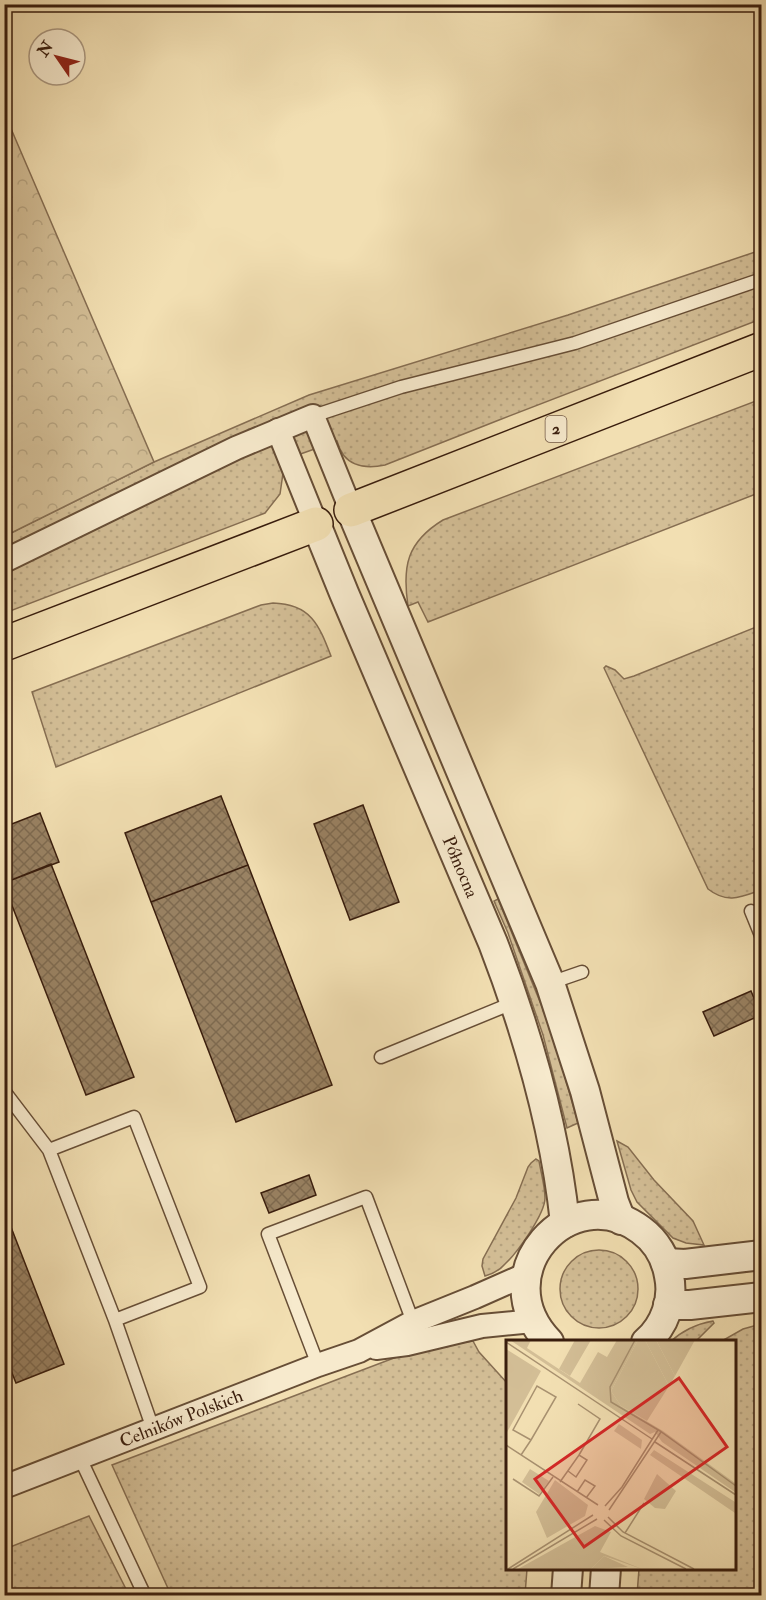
<svg xmlns="http://www.w3.org/2000/svg" width="766" height="1600" viewBox="0 0 766 1600" font-family="'IM FELL Double Pica',serif">
<style>
.grass{fill:url(#grass-dots);stroke:#866e52;stroke-width:1.5}
.forest{fill:url(#forest-crowns);stroke:#866e52;stroke-width:1.5}
.building{fill:url(#building-cross-hatch);stroke:#391d0d;stroke-width:1.5}
.lines{fill:none;stroke-linecap:round;stroke-linejoin:round}
.service-casing{stroke:#674e36;stroke-width:15}
.minor-casing{stroke:#674e36;stroke-width:26}
.tertiary-casing{stroke:#674e36;stroke-width:32}
.trunk-casing{stroke:#391d0d;stroke-width:36}
.service{stroke:#f7eacd;stroke-width:12}
.minor{stroke:#f7eacd;stroke-width:22}
.tertiary{stroke:#f7eacd;stroke-width:28}
.trunk{stroke:#f2dfb2;stroke-width:33}
.labels{text-anchor:middle;dominant-baseline:central;stroke-width:4.5;stroke-linejoin:round;paint-order:stroke}
.shield{fill:#f7eacd;stroke:#725a47;stroke-width:1.5}
.shield-label{font-size:16px;font-weight:bold;fill:#391d0d}
.street-label{font-size:18px;fill:#391d0d;stroke:#f7eacd}
.inset-road{fill:none;stroke:#a89170;stroke-width:1.5}
.view{fill:#d62828;fill-opacity:0.15;stroke:#d62828;stroke-width:3}
.inset-edge{fill:none;stroke:#391d0d;stroke-width:3}
</style>
<defs>
<pattern id="grass-dots" width="8" height="8" patternUnits="userSpaceOnUse" patternTransform="scale(1.5)"><rect width="8" height="8" fill="#d3be96"/><path d="M2 2h.1M6 6h.1" fill="none" stroke="#b6a380" stroke-width="1.8" stroke-linecap="round"/></pattern>
<pattern id="forest-crowns" width="20" height="18" patternUnits="userSpaceOnUse" patternTransform="scale(1.5)"><rect width="20" height="18" fill="#d3be96"/><path d="M2 6a3 3 0 1 1 6 0M12 15a3 3 0 1 1 6 0" fill="none" stroke="#b6a380"/></pattern>
<pattern id="building-cross-hatch" width="8" height="8" patternUnits="userSpaceOnUse" patternTransform="scale(1.5)"><rect width="8" height="8" fill="#998263"/><path d="M0 0l8 8M0 8l8-8" fill="none" stroke="#7e6a50"/></pattern>
</defs>
<rect width="100%" height="100%" fill="#f2dfb2"/>
<filter id="stains"><feTurbulence type="fractalNoise" baseFrequency=".00333" numOctaves="4"/><feColorMatrix values="0 0 0 0 .2 0 0 0 0 .09 0 0 0 0 .02 0 0 0 .5 -.17"/></filter>
<radialGradient id="worn" r=".72"><stop offset=".6" stop-color="#630" stop-opacity="0"/><stop offset="1" stop-color="#630" stop-opacity=".3"/></radialGradient>
<path class="grass" d="M761,250V319L499,420L385,465C363,470 343,465 337,441L278,462L283,473L280,494L265,513L5,613V536L154,462L309,395L568,315Z
M761,399V492L428,622L418,602L408,606C402,566 407,542 443,520Z
M273,603C311,604 319,625 331,656L56,767L32,692L261,605Z
M761,625V890C741,897 727,904 708,889L604,668L606,666L615,670L624,679L634,676Z
M498,899L552,1031L578,1123L567,1128L543,1035L508,933L494,901Z
M617,1141L628,1147L654,1180L693,1221L704,1245L686,1243L673,1238L637,1202L631,1190Z
M536,1159L539,1161C541,1173 545,1186 545,1198C545,1214 517,1253 505,1264C500,1270 492,1274 485,1276L482,1266L483,1259L516,1198L528,1167L531,1163Z
M560 1289a39 39 0 1 1 78 0a39 39 0 1 1-78 0Z
M713,1321L714,1323L695,1342H670C683,1330 696,1324 713,1321Z
M761,1324V1595H637L639,1569L734,1568V1342H720L743,1329Z
M473,1341L479,1352L508,1384V1568L527,1569L525,1595H171L112,1465L415,1350Z
M89,1516L129,1595H5V1549Z"/>
<path class="forest" d="M5,117H6L154,462L5,536Z"/>
<path class="building" d="M221,796L248,865L151,902L125,833Z
M363,805L399,902L350,920L314,824Z
M40,813L59,862L4,883V827Z
M51,864L134,1077L86,1095L4,885V883Z
M248,865L332,1085L236,1122L151,902Z
M751,991L761,1015L714,1036L703,1012Z
M309,1175L316,1195L269,1213L261,1193Z
M4,1209L64,1364L16,1383L6,1358L4,1359Z"/>
<g class="lines">
<defs>
<path id="service" d="M313,416L401,387L575,343L762,279
M751,911L762,938
M550,983L582,972
M381,1057L515,1002
M4,1091L49,1150
M115,1320L200,1287L134,1117L49,1150L115,1320L153,1429
M318,1365L268,1234L366,1197L413,1322
M80,1458L145,1596"/>
<g id="minor">
<path d="M278,430L316,524"/>
<path d="M4,561L236,448L313,416L351,510"/>
<path d="M376,1348L407,1344L482,1326L533,1321"/>
<path id="s1" d="M4,1487L318,1365L359,1351L413,1322L475,1297L527,1274"/>
</g>
<g id="tertiary">
<path d="M351,510L550,983L585,1091L614,1202L621,1220"/>
<path id="s2" d="M316,524L344,593L493,943C528,1034 555,1127 565,1223"/>
<path d="M666,1263L685,1264L762,1255"/>
<path d="M668,1305H690L762,1297"/>
<path d="M549,1342C483,1274 570,1177 641,1230C656,1241 666,1258 669,1276C674,1299 665,1326 646,1342"/>
<path d="M566,1596L568,1568"/>
<path d="M604,1596L606,1568"/>
</g>
<path id="trunk" d="M351,510L762,349
M4,644L316,524"/>
</defs>
<use href="#service" class="service-casing"/>
<use href="#minor" class="minor-casing"/>
<use href="#tertiary" class="tertiary-casing"/>
<use href="#trunk" class="trunk-casing"/>
<use href="#service" class="service"/>
<use href="#minor" class="minor"/>
<use href="#tertiary" class="tertiary"/>
<use href="#trunk" class="trunk"/>
</g>
<g class="labels">
<rect class="shield" x="545.5" y="416" width="21" height="26" rx="4.5"/>
<g class="shield-label">
<text x="556" y="429">2</text>
</g>
<g class="street-label">
<text stroke="none"><textPath href="#s2" startOffset="372">Północna</textPath></text>
<text stroke="none"><textPath href="#s1" startOffset="190">Celników Polskich</textPath></text>
</g>
</g>
<g transform="translate(506 1340)">
<rect width="230" height="230" fill="#f2dfb2"/>
<path d="M4,0H25L21,8L74,43L92,12L101,17L111,0H132L105,51L115,66L157,91L229,143V152L156,102L149,92L144,94ZM139,0H150L169,36L163,46ZM0,9L35,31L0,94ZM113,84L136,100L135,109L108,91ZM148,110L229,162V173L144,115ZM24,129L43,141L33,154L16,142ZM151,134L170,151L159,169L149,168L138,159ZM49,140L82,165L79,176L41,198L30,172ZM89,186L105,192L94,212L136,229L98,216L85,229H12Z" fill="#d3be96"/>
<path d="M69,0H85L64,36L53,29ZM132,0H139L163,46L141,81L115,66L105,51ZM150,0H189L169,36ZM98,216L122,227L85,229Z" fill="#d3be96"/>
<path class="inset-road" d="M129,0L104,47L105,62L154,91L230,146M0,2L146,99M72,64L94,79L73,115M149,102L230,155M0,105L92,165M15,115L25,100L50,57L31,46L7,90L25,100M7,139L33,156L47,137M54,142L73,115L81,120L70,137L62,131M71,152L79,140L89,146L80,158M99,166L116,147L152,90M103,170L155,92M102,177L117,192L188,229M98,180L115,196L180,229M119,193L138,163M2,229L87,175M7,229L91,179"/>
<path class="view" d="M173,38L221,107L78,207L29,139Z"/>
<rect width="230" height="230" class="inset-edge"/>
</g>
<rect width="766" height="1600" fill="none" stroke="#f2dfb2" stroke-width="24"/>
<rect x="6" y="6" width="754" height="1588" fill="none" stroke="#391d0d" stroke-width="3"/>
<rect x="12" y="12" width="742" height="1576" fill="none" stroke="#391d0d" stroke-width="1.5"/>
<g transform="translate(57 57) rotate(305)"><circle r="28" fill="#f7eacd" stroke="#ab9880" stroke-width="1.5"/>
<path d="M0-4.5L10 22L0 15L-10 22Z" fill="#8f2418"/>
<text y="-9" font-size="16" font-weight="bold" text-anchor="middle" fill="#391d0d">N</text>
</g>
<rect width="100%" height="100%" filter="url(#stains)"/>
<rect width="100%" height="100%" fill="url(#worn)"/>
</svg>
